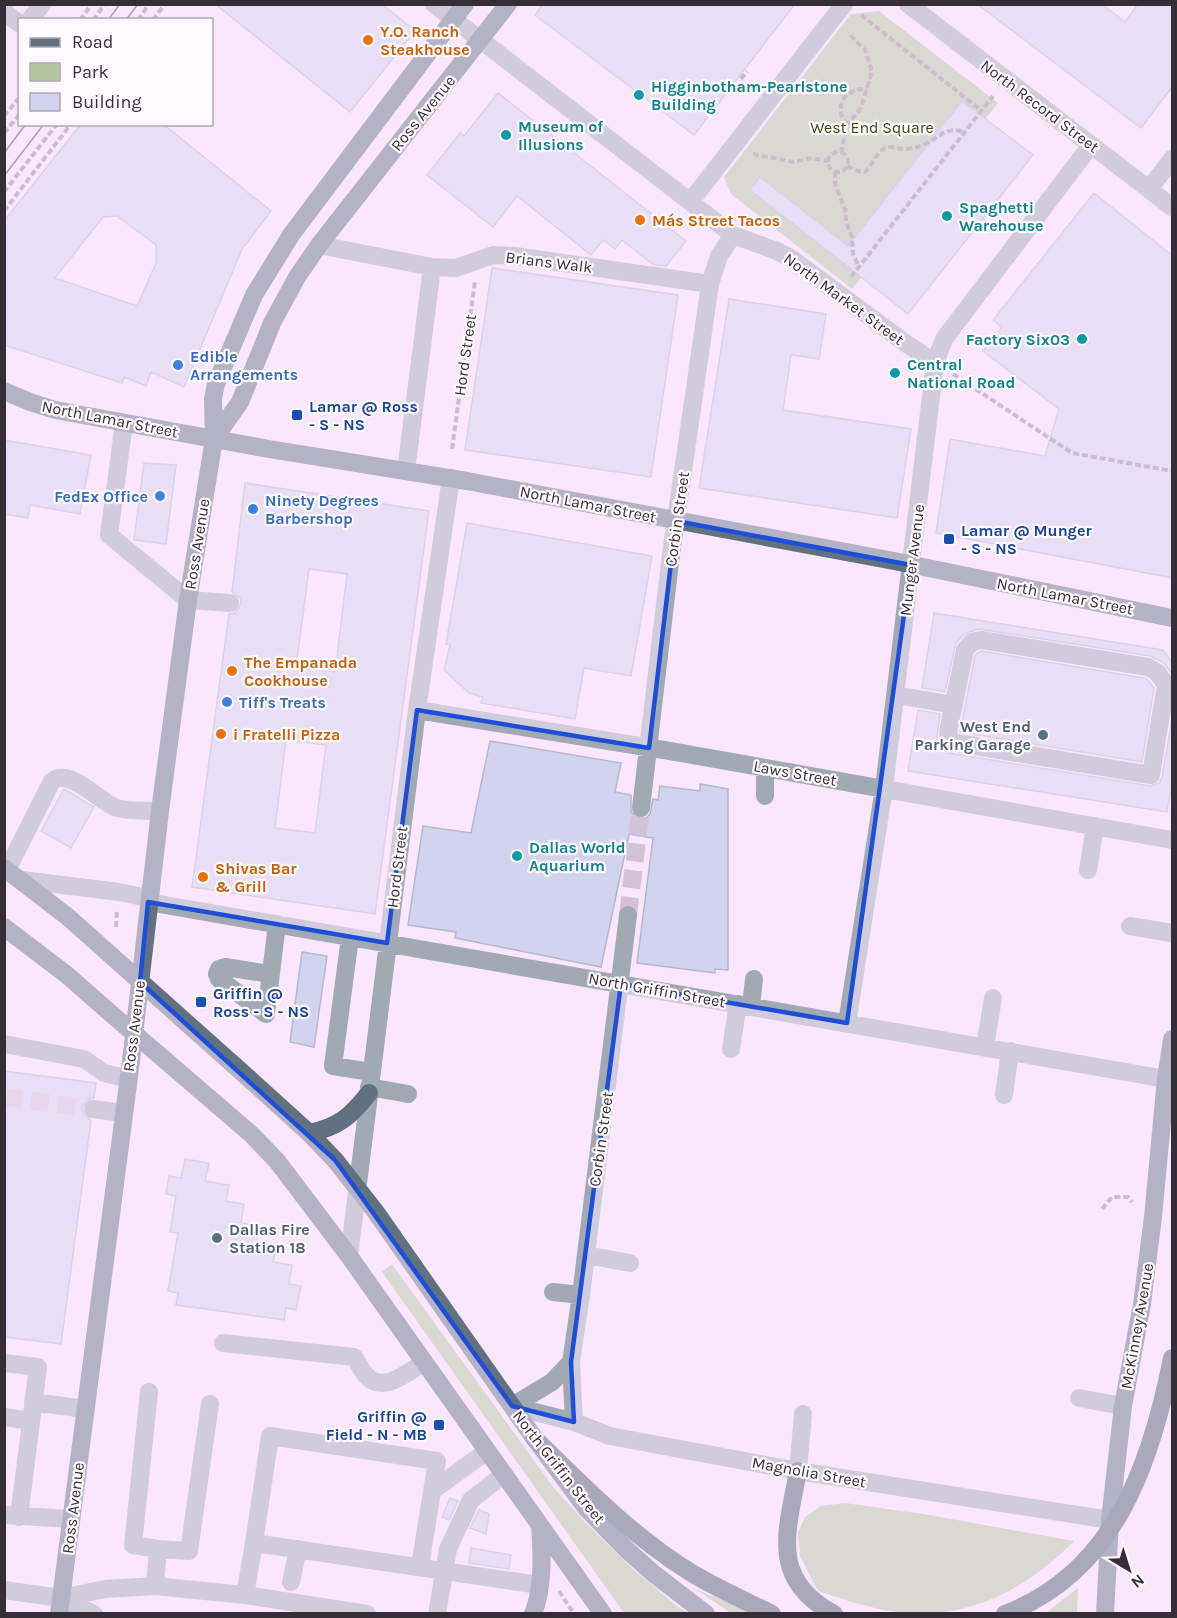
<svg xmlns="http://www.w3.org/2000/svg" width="1177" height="1618" viewBox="0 0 1177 1618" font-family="Karla,sans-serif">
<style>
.green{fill:#b3c5a0}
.building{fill:#d2d3ee;stroke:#b5b6d0;stroke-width:1.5;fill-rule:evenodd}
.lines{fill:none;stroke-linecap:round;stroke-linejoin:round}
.minor-tunnel{stroke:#d3c2d5;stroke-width:18;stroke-dasharray:18 9;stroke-linecap:butt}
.path{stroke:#948796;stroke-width:4;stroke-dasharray:6 3;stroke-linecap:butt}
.minor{stroke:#a1aab2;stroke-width:18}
.major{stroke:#617180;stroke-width:18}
.highway{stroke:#4a5d6e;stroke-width:18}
.tram{stroke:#4d454f;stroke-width:1.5}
.marked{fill:none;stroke:#1d4ed8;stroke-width:4.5;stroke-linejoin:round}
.food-dot{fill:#e8710a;stroke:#fefafe;stroke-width:2}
.culture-dot{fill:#0f9aa8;stroke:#fefafe;stroke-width:2}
.shop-dot{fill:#3f7fe0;stroke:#fefafe;stroke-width:2}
.transit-dot{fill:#1a4fb4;stroke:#fefafe;stroke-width:2}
.service-dot{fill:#5c6f8a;stroke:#fefafe;stroke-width:2}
.labels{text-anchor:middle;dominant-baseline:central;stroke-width:4.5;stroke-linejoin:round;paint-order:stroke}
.food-label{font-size:16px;font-weight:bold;fill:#c56008;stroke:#fefafe;text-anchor:start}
.culture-label{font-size:16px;font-weight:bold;fill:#0d838f;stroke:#fefafe;text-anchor:start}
.street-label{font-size:16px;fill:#352e36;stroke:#fefafe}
.park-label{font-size:16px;fill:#354d09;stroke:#fefafe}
.shop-label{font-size:16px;font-weight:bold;fill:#366cbe;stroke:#fefafe;text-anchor:start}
.transit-label{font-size:16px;font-weight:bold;fill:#164399;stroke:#fefafe;text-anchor:start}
.service-label{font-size:16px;font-weight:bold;fill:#4e5e75;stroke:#fefafe;text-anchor:end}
</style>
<rect width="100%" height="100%" fill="#fae7fd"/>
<path class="green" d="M879,11L998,103L852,289L731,194L724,177L851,14Z
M392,1264L554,1488L586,1523L633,1569L678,1607L689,1613H624L382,1272Z
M845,1503L923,1514L1074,1541C1029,1587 973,1618 907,1613C876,1611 847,1600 818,1591L800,1556L798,1533L805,1517L821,1506Z
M1078,1588L1077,1613H1045L1047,1612Z
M695,1589L754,1613H731Z"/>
<path class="building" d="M215,4H382L415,31L350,112Z
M543,4H795L694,135L535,15Z
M977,4H1102L1125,22L1138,4H1173V86L1141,128Z
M498,93L686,241L666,266L654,265L622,240L615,249L603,240L591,255L517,196L493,227L427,175L460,133L464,136Z
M962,101L1033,155L908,314L750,190L760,177L848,246Z
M81,124H163L271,211L242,249L184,387L151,372L146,386L124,377L122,383L4,345V221ZM117,216L156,245V263L137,306L55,278L103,217Z
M1094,193L1173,256V578L936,533L950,439L1045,456L1059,409L983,351L1002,327L993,320Z
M492,268L678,295L651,477L465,450Z
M729,299L826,314L819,359L791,355L783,410L911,429L897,518L699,488Z
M4,440L91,455L80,514L30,505L28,518L4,514Z
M144,463L176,465L166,544L134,540Z
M245,483L429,511L375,914L192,887L229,614L235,613L241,604L240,598L232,592ZM309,569L347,574L335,672L296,667ZM286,740L326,745L315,833L275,828Z
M467,523L652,556L631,676L584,668L575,719L481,703L483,697L469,693L444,670L450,645L446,644Z
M934,613L1163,650L1173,664V675L1163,662L1150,656L979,629L964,634L956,643L945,692L922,688Z
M981,651L1144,678L1149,681L1154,688L1142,762L960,732L975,655Z
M918,710L940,714L937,737L941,748L949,753L1150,786L1159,783L1162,777L1173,714V781L1167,812L908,771Z
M490,741L621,763L615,792L631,795V812L639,819L646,818L650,814L653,799L658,800L660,786L700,791V784L728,789V970L715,969V973L637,963L653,838L629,834L601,967L455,938L456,932L408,925L423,826L471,833Z
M64,789L94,807L71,848L41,831Z
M302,952L327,956L314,1047L290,1042Z
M4,1071L96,1083L94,1098L88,1099L82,1107L83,1114L91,1120L61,1344L4,1337Z
M185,1159L209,1163L205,1181L229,1185L226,1201L244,1204L241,1223L259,1226L257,1242L276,1246L273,1262L292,1265L289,1284L301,1286L296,1310L286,1308L284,1320L176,1305L178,1293L168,1291L178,1233L170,1232L176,1196L166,1194L169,1176L181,1178Z
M450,1498L458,1501L449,1520L442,1517Z
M479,1510L489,1514L486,1534L470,1528Z
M471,1548L511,1555L509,1569L469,1563Z"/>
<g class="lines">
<path class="minor-tunnel" d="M628,915L641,808
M4,1097L93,1109"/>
<path class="path" d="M861,15L982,111
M80,20L92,4
M93,20L105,4
M138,20L149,4
M153,20L165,4
M741,79L747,71
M4,116L20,97
M847,125C832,108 845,87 867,89
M4,133L20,114
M828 162a10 10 0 1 1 20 0a10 10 0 1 1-20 0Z
M841,153L847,125L861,108L872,71L865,50L848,33
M753,154L794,162L812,158L828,161
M847,166L858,171L865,172C873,165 876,151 886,148C892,145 898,149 904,149C911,149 917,147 923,145C938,139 947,124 965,133
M835,172V184L846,212V221L852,237L853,254L859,267
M4,192L57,124
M4,211L71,124
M851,277L993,96
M953,374L1072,453L1172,471
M452,449L475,281
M116,927L117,909
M1102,1209L1112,1197H1128L1132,1202
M559,1591L574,1614"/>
<path class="minor" d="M434,4L733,235L777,251L792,259L904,342L935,363
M908,4L1172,207
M4,12L20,24
M30,20L42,4
M1149,189L1172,159
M690,202L844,4
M319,245L432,267L456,268L493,255L515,256L710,284
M124,423L109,535L188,600L230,603
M406,471L432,267
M981,640L1148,667L1157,672L1166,685L1151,775L951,742L948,737L949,727L965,650L972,642Z
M896,695L954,705
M417,710L664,750L1172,840
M765,796V768
M641,808L671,554L710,284L719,256L733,235
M7,870L52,781C70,767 99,802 117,808C130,812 147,810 160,811
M1088,870L1095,826
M22,880L119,892L148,898
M148,902L1166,1079
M1130,926L1172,933
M350,937L333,1066L371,1072
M270,974L225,967L219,969L217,974L219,979L266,1014L277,924
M751,1006L754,979
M847,1023L884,788L935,363L944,339L1091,145
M4,1044L84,1059L104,1073L128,1079
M985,1047L993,998
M731,1049L738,1004
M369,1087L408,1094
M1004,1095L1010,1051
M93,1109L123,1113
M586,1255L630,1263
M349,1256L417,710L451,478
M553,1292L581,1295
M223,1343L354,1357C358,1362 360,1368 364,1373C381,1396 407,1373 424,1362
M4,1363L38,1367L19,1517
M149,1392L133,1545L158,1549
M1079,1398L1123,1406
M33,1402L85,1409
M512,1406L574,1422L610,1436L798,1471L1110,1520
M512,1406L552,1382L571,1362
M4,1417L31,1421
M574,1422L571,1362L581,1295L628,915
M798,1471L803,1414
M432,1491L487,1451
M4,1515L71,1519
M420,1566L437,1461L270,1436L254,1543L539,1585
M291,1582L298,1549
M155,1586L158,1549L189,1551L210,1404
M4,1590L61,1598L94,1614
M245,1595L254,1543
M61,1598L105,1589L155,1586L245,1595L367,1614
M437,1614L448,1549L471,1500L504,1474"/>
<path class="major" d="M4,391L30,402L55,410L269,449L467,481L894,561L1172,618
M214,439L240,402L272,323L297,277L319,245L508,4
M4,868L68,917L245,1075L309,1133L335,1160L375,1211L535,1439L586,1508L626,1549L654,1574L706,1614
M4,927L67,975L108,1011L251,1134L277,1161L349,1256L603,1614
M309,1133C339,1127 351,1116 369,1093
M59,1614L131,1061L160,811L188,600L214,439L213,399L216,384L254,295L291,235L465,4
M533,1614C544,1586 542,1554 540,1525
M1105,1614L1110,1520L1123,1406L1142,1304L1153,1217L1166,1079L1172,1039"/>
<path class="highway" d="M535,1439C584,1487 632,1536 690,1572C716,1588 744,1600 772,1614
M798,1471C787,1532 769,1579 834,1614
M1005,1614C1115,1572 1151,1464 1172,1358"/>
<path class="tram" d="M108,20L120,4
M126,20L138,4
M4,153L26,124
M4,176L44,124"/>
</g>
<path d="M0 0H1177V1618H0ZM676,521L911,565L847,1023L621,984L571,1362L574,1422L512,1406L335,1160L140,982L148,902L387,943L417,710L649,748Z" fill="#fae7fd" fill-opacity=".55" fill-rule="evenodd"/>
<path class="marked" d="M676,521L911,565L847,1023L621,984L571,1362L574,1422L512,1406L335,1160L140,982L148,902L387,943L417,710L649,748Z"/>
<g class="food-dot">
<circle cx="368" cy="40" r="6"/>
<circle cx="640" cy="220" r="6"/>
<circle cx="232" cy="671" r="6"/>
<circle cx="221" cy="734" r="6"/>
<circle cx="203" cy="877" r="6"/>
</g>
<g class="culture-dot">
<circle cx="639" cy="95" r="6"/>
<circle cx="506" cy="135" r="6"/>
<circle cx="947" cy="216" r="6"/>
<circle cx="1082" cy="339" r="6"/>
<circle cx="895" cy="373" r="6"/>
<circle cx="517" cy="856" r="6"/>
</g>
<g class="shop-dot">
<circle cx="178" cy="365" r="6"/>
<circle cx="160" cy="496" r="6"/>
<circle cx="253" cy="509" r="6"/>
<circle cx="227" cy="702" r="6"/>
</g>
<g class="transit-dot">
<rect x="291" y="409" width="12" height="12" rx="3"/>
<rect x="943" y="533" width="12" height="12" rx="3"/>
<rect x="195" y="996" width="12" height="12" rx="3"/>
<rect x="433" y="1419" width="12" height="12" rx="3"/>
</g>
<g class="service-dot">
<circle cx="1043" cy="735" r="6"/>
<circle cx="217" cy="1238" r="6"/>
</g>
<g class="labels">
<g class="food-label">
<text x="380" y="31">Y.O. Ranch<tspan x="380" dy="18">Steakhouse</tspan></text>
<text x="652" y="220">Más Street Tacos</text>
<text x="244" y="662">The Empanada<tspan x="244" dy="18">Cookhouse</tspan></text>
<text x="233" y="734">i Fratelli Pizza</text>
<text x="215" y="868">Shivas Bar<tspan x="215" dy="18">&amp; Grill</tspan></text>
</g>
<g class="culture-label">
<text x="651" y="86">Higginbotham-Pearlstone<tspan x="651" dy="18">Building</tspan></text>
<text x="518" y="126">Museum of<tspan x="518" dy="18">Illusions</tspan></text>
<text x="959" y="207">Spaghetti<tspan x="959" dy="18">Warehouse</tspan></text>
<text x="1070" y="339" text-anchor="end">Factory Six03</text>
<text x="907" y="364">Central<tspan x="907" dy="18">National Road</tspan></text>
<text x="529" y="847">Dallas World<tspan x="529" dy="18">Aquarium</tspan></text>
</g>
<g class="street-label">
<text transform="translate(1040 106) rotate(37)">North Record Street</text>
<text transform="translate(423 113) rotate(-51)">Ross Avenue</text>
<text transform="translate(549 262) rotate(7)">Brians Walk</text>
<text transform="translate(844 299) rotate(36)">North Market Street</text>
<text transform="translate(465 355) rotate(-82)">Hord Street</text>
<text transform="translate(110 419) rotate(11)">North Lamar Street</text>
<text transform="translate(588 504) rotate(11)">North Lamar Street</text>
<text transform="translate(677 519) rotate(-82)">Corbin Street</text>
<text transform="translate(197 544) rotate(-81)">Ross Avenue</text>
<text transform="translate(912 560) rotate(-83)">Munger Avenue</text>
<text transform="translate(1065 596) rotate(11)">North Lamar Street</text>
<text transform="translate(795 773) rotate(10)">Laws Street</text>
<text transform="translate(397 867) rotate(-83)">Hord Street</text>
<text transform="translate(657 990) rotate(10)">North Griffin Street</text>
<text transform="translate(134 1026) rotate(-83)">Ross Avenue</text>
<text transform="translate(601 1139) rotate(-82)">Corbin Street</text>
<text transform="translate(1137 1326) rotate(-80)">McKinney Avenue</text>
<text transform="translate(559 1467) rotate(52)">North Griffin Street</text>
<text transform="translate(809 1472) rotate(10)">Magnolia Street</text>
<text transform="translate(73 1508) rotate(-83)">Ross Avenue</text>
</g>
<g class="park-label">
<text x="872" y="127">West End Square</text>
</g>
<g class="shop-label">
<text x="190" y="356">Edible<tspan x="190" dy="18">Arrangements</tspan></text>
<text x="148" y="496" text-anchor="end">FedEx Office</text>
<text x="265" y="500">Ninety Degrees<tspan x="265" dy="18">Barbershop</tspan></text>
<text x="239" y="702">Tiff's Treats</text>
</g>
<g class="transit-label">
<text x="309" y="406">Lamar @ Ross<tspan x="309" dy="18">- S - NS</tspan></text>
<text x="961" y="530">Lamar @ Munger<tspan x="961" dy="18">- S - NS</tspan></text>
<text x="213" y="993">Griffin @<tspan x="213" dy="18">Ross - S - NS</tspan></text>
<text x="427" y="1416" text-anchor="end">Griffin @<tspan x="427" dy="18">Field - N - MB</tspan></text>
</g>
<g class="service-label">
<text x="1031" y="726">West End<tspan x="1031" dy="18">Parking Garage</tspan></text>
<text x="229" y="1229" text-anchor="start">Dallas Fire<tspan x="229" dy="18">Station 18</tspan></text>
</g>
</g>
<rect width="1177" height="1618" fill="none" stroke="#352e36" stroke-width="12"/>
<rect x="18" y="18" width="195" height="108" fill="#fefafe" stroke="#aea8ae" stroke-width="1.5"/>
<rect x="30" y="38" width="30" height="9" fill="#617180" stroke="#aea8ae" stroke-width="1.5"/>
<text x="72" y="48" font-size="18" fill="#352e36">Road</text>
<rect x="30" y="63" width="30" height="18" fill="#b3c5a0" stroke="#aea8ae" stroke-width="1.5"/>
<text x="72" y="78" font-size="18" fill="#352e36">Park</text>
<rect x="30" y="93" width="30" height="18" fill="#d2d3ee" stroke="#aea8ae" stroke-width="1.5"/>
<text x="72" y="108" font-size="18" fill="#352e36">Building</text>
<g transform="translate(1129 1570) rotate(142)" stroke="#fefafe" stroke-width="4.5" paint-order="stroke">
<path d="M0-4.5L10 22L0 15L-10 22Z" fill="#352e36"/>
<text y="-9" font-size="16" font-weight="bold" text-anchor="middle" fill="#352e36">N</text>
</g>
</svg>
